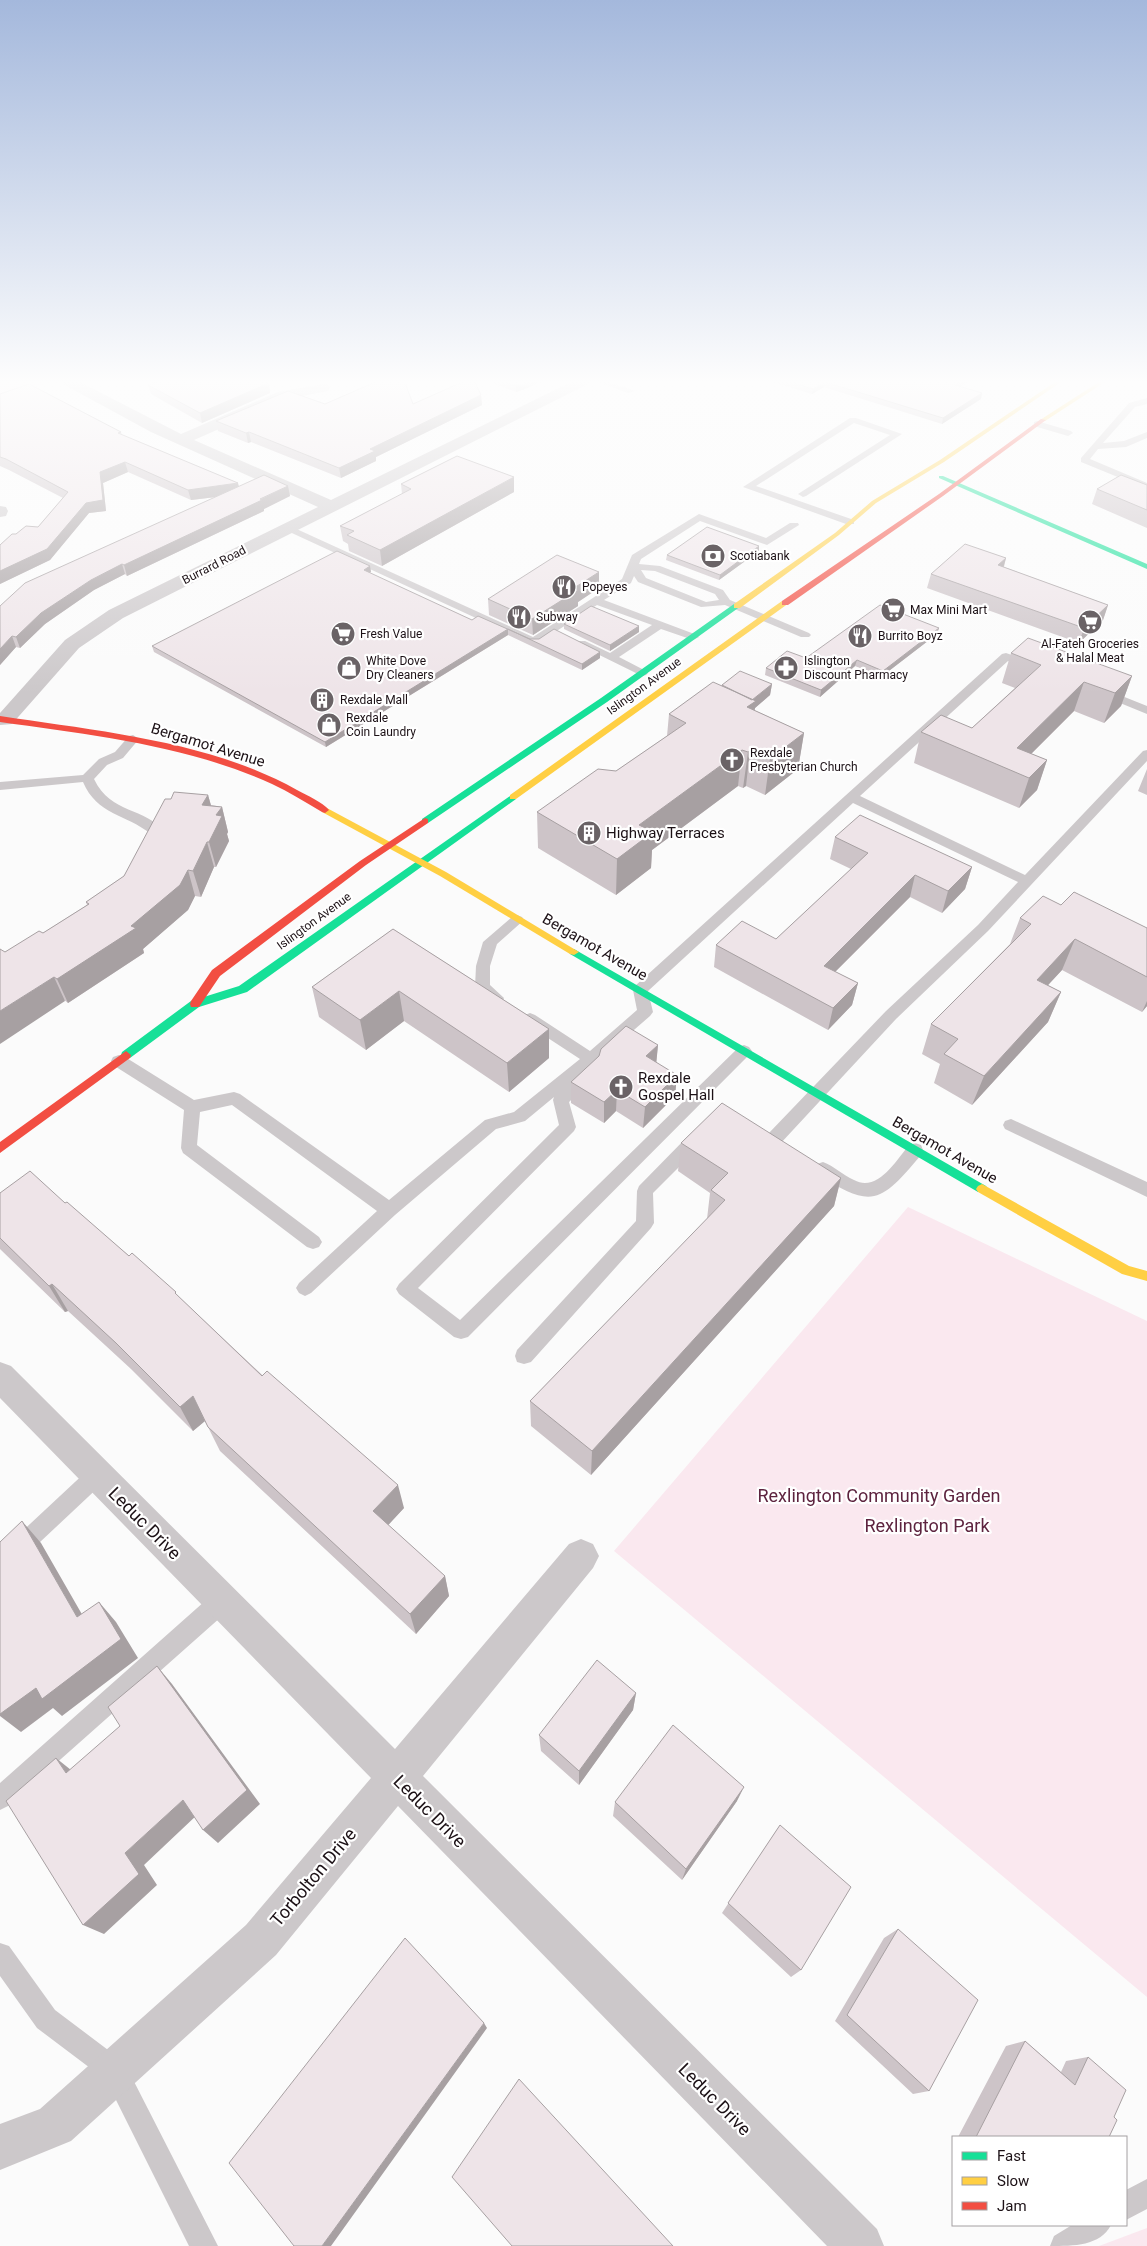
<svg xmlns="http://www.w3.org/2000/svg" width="1147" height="2246" viewBox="0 0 1147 2246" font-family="Roboto,sans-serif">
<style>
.green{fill:#fae8ef}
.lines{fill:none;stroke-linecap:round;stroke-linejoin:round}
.lane{fill:#ccc8ca;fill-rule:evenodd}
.street{fill:#ccc8ca;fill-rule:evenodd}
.fast{fill:#16e098;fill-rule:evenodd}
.slow{fill:#ffcf43;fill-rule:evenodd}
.jam{fill:#f24e42;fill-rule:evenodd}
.wall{fill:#cdc4c8}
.shaded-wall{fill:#a7a0a2}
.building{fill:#eee4e8;stroke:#a7a0a2}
.labels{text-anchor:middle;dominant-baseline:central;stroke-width:4.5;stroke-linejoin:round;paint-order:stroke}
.far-poi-label{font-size:12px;fill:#1c1116;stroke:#fff;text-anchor:start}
.far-street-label{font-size:12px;fill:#1c1116;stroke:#fff}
.street-label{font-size:15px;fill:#1c1116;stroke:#fff}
.poi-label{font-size:15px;fill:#1c1116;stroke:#fff;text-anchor:start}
.near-park-label{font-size:18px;fill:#5d243f;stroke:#fff}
.near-street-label{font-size:18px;fill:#1c1116;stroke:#fff}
</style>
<rect width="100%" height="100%" fill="#fbfbfb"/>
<path class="green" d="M0,380H66L0,395Z
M908,1207L1147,1321V1997L614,1551Z
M1147,2228V2246H1099Z"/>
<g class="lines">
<path class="lane" d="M593,380H604L635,391L628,393Z
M1147,398V404L1135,407L1103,443L1124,441L1147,432V438L1126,447L1098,449L1090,459L1147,483V489L1081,462V458L1129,403Z
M850,418H856L902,434L806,496L803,497L798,494L890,435L854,423L756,486L854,520V524H846L743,487Z
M1037,421L1071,431L1073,433L1068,436L1034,426V422Z
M699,514L766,538L790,523H798L799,525L767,545L700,521L641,559L639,564L660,566L723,590L730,600L809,633L811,635L809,637H801L725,605L701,607L638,582L634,576L631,583L604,600L697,635L699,637L693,640L661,629L619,657L646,671L648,673L646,675L642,676L575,643L577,641H585L610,653L652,625L597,605L538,643H530L281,528L286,525L290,526L533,637L622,579L632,555ZM641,570L655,571L715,594L719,600L706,602L646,578Z
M1006,653L1035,663L1037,665L1031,668L1008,661L860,796L1025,875L1143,751L1147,750V761L988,931L896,1019L780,1144L774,1145L768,1144L766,1139L768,1134L886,1011L978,925L1018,882L853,803L648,991L653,1012L650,1016L589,1069L594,1071L596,1075L594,1079L569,1102L576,1127L574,1131L418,1288L460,1320L739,1047L744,1045L749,1047L752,1051L749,1055L468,1337L461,1339L454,1337L399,1294L396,1289L399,1284L559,1125L553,1100L554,1097L525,1121L496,1129L395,1215L311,1293L305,1296L299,1293L296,1288L299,1283L377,1211L232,1105L200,1112L197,1145L319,1237L322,1242L319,1247L313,1249L307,1247L183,1153L181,1148L184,1110L113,1065L111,1061L113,1057L119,1055L125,1057L194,1100L234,1092L240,1094L389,1200L485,1120L514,1112L580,1059L525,1023L522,1019L525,1015L530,1013L535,1015L590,1051L637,1010L633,990L635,986L1002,654Z
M1102,688L1147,706V714L1098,694L1096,692Z
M133,735L139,739L123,758L107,765L94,779C111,815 145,806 165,833L158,846H148L146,843L151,834C126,814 97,815 83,782L0,790V782L83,775L99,759L115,752L129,736Z
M517,915L522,917L524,920L497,944L490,966V985L504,998L502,1002C492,1005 480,996 475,987L476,966L483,942L512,917Z
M1011,1119L1147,1182V1197L1005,1129L1003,1125L1005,1121Z
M695,1134L701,1135L703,1140L701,1145L653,1193L654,1223L651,1228L531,1362L524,1364L517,1362L515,1356L517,1350L636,1221L637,1191L639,1186L689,1135Z
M915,1143L921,1145L923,1150L921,1155C880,1204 872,1209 817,1174L815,1169L817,1164L823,1162C834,1166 843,1175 854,1180C877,1193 896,1161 909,1145Z
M97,1466L104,1468L107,1475L104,1482L7,1573L0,1576V1552L90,1468Z
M222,1590L230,1593L233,1601L230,1609L8,1806L0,1810V1783L214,1593Z
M0,1943L9,1946L55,2010L124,2062L218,2246H189L106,2080L37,2028L0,1976Z
M1147,2179V2209L1126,2220V2190Z
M1072,2225H1111C1100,2246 1074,2246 1050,2246L1054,2236Z"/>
<path class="street" d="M59,380H76L181,434L278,392L323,384L328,385L330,388L328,391L287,399L194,440L331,500L575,380H592L590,383L123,618L79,648L12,724L0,725V713L65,640L109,610L318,507L151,432L61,383Z
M0,506L6,507L8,511L6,516L0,517Z
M0,1362L11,1366L395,1749L569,1544L581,1539L593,1544L599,1556L593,1568L423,1776L877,2229L884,2246H827L398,1806L276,1955L71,2141L0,2170V2124L40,2109L246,1925L371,1778L0,1398Z"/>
<path class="fast" d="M939,476H943L1147,564V569L939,478Z
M734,604L741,606L607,702L428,823H422V819L601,698Z
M513,794L516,795V799L247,992L199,1007L130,1058H122L121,1055L122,1052L191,1001L239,986Z
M574,949L986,1186L988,1189L986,1192H978L570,954L569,952Z"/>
<path class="slow" d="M1058,380H1064L944,462L876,503L839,535L740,608H734V604L835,533L872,501L940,460Z
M1102,380H1108L1045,421L1040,420Z
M782,601L789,603L516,799H510V795Z
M325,807L446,872L579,952L574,955L570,954L440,876L322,812V808Z
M982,1184L1129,1266L1147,1271V1281L1122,1274L978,1192L976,1189L978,1186Z"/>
<path class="jam" d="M1041,419L1046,420L943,496L788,605H782V601L939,494Z
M0,716C98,731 210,741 297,790C308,796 322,802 329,810L325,813L322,812C305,802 289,792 272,784C186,745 92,735 0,722Z
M425,818L428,819V823L366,865L220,976L199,1007H191L190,1004L191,1001L212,970L360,861Z
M126,1051L131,1055L130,1058L0,1153V1142Z"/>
</g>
<path class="wall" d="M487,380H545L525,389L516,392L487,381Z
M766,380H971L960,387L982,393L981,399L942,424L824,387L812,394Z
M269,383L270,393L202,423L151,394L148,385Z
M0,394L121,432L122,435L239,486H288L290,496L264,509V511L127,576L125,574L94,590L45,624L20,648L16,647L0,665V606L216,497L191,500L128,472L103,483L106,511L89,513L50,560L0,584V545L16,534L38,527L63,498L9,470L0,466Z
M481,395L482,405L376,457V461L341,478L251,442L248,443L218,431L216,421L325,404H413Z
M401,484L514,492L382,566L349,551L348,544L343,541L340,526L402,494Z
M1147,485V528L1092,504L1097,489Z
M759,546V551L719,580L666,560L667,555Z
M1006,558L1004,567L1108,605L1103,620L1079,643L927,588L931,574Z
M370,566L371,572L369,573L472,620L478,616L530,639H539L600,658L582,670L508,635L326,747L154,652L152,646Z
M599,572V588L578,602V606L533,635L489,615L488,599Z
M564,624L639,626V632L610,651L564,629Z
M939,628L937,634L881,677L855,666L820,697L765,675L766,668Z
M1011,653L1132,676L1121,706L1104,723L1074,711L1031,754L1047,760L1037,790L1019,808L914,763L921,732L972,728L1015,688L1002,683Z
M772,684L770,695L755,708L754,710L804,733L798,769L765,795L746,786L743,788L738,786L652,850L651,868L616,895L538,848L537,812L616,771L667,736L669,714L722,685Z
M1147,769V795L1138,791Z
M208,795L211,805L222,807L228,832L227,834L229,841L216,867H214L201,897L195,896L188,910L143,949L144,953L68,1003L5,952L43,933L87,905L86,902L124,876L171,799Z
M835,837L972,867L965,889L942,913L910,897L835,972L858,983L852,1005L828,1030L714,967L716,945L776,939L851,869L830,859Z
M1061,905L1147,928V1006L1142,1012L1062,970L1048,985L1061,992L1048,1022L972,1105L934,1083L940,1064L922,1054L931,1024L1010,944L1020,918Z
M393,929L549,1029V1058L509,1092L404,1021L366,1050L319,1017L312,987Z
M658,1045L656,1063L677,1075L675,1096L643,1128L616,1111L604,1123L571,1103V1082Z
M681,1143L841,1178L834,1206L591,1475L531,1426L530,1401L707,1219L710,1193L678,1171Z
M0,1193L65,1203L179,1297L404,1508L388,1525L445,1576L449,1596L416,1634L220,1451L205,1421L193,1431L131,1369L68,1311L65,1312L0,1249Z
M636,1693L633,1710L579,1785L541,1751L539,1735Z
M737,1801L682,1880L613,1816L615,1802Z
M780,1825L801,1970L791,1977L722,1913Z
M898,1929L929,2091L913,2094L835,2021L884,1938Z
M1025,2041L1061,2072L1066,2061L1088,2057L1109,2137H958L1006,2046Z"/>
<path class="shaded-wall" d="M533,380H545L525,389L516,392V386Z
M964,380H971L953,391L955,385Z
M825,382L824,387L812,394L813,389Z
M269,383L270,393L202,423L200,413Z
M982,393L981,399L942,424L943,418Z
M481,395L482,405L376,457V461L341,478L339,468L370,449Z
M249,432L251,442L248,443L246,433Z
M125,462L128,472L103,483L106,511L89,513L50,560L0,584V571L100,472Z
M514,477V492L382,566L380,550Z
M238,483L241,494L191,500L188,490Z
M288,486L290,496L264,509V511L127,576L124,565Z
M759,546V551L719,580L720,575Z
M1006,558L1002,572L998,565Z
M122,564L125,574L94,590L45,624L20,648L16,637L41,613L91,580Z
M370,566L371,572L364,576V570Z
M599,572V588L578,602V606L533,635L532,619L574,588Z
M1108,605L1103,620L1079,643L1084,628Z
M639,626V632L610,651V645Z
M939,628L937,634L881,677L883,671Z
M508,629V635L326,747L325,742Z
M12,636L16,647L0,665V649Z
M600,652V658L582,670V664Z
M857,660L855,666L820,697L821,690Z
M1132,676L1121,706L1104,723L1115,693Z
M1084,682L1074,711L1013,772L1017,748Z
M772,684L770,695L755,708L751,737L747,707L751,701Z
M804,733L798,769L765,795L770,759Z
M742,750L738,786L652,850L651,868L616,895L617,859L639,825Z
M750,750L746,786L743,788L748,752Z
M1047,760L1037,790L1019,808L1029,778Z
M208,795L215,820L202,805Z
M222,807L228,832L227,834L229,841L216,867L209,842L216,815Z
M207,842L214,867L201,897L193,871Z
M972,867L965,889L942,913L948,891Z
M188,870L195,896L188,910L143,949L144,953L68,1003L57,979L131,926Z
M915,875L910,897L820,987L824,966Z
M1075,939L1062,970L1025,1010L1037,980Z
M54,977L65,1001L0,1044V1011Z
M858,983L852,1005L828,1030L833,1008Z
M399,991L404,1021L366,1050L360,1020Z
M1061,992L1048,1022L972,1105L984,1076Z
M1147,1001V1006L1142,1012Z
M549,1029V1058L509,1092L507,1063Z
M658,1045L656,1066L646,1056Z
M677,1075L675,1096L643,1128L645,1107Z
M617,1090L616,1111L604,1123V1102Z
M841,1178L834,1206L591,1475L592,1451Z
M52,1284L68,1311L65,1312L49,1286Z
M193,1396L205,1421L193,1431L180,1407Z
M398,1485L404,1508L380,1534L373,1511Z
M22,1521L41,1543L95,1637L77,1617Z
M445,1576L449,1596L416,1634L410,1614Z
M99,1602L116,1622L138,1658L62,1716L53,1708L21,1732L0,1716V1714Z
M157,1666L172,1684L260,1804L218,1843L203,1830Z
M636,1693L633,1710L579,1785V1771Z
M56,1758L76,1774L66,1773Z
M744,1787L737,1801L682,1880L686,1869Z
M183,1800L198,1814L144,1865L157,1885L104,1934L83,1925L125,1853Z
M484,2023L487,2028L331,2246H322Z"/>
<path class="building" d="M161,380H258L269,383L200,413L148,385Z
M380,380H404L413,404L467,380H474L481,395L370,449L375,451L339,468L249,432L246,433L216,421L288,391L325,404Z
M499,380H533L525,384L516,386Z
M784,380H964L955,385L982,393L943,418L825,382L813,389Z
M29,384L121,432L118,433L238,483L188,490L125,462L100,472L103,500L86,503L47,549L0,571V545L12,534H16L26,526L38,527L68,492L6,459L0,457V394Z
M457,456L514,477L380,550L347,535L354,531L340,526L411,489L401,484Z
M264,475L288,486L260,499L262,500L124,565L122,564L91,580L41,613L16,637L12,636L0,649V606L25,583Z
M1121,475L1147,485V510L1097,489Z
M707,527L759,546L720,575L667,555Z
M965,544L1006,558L998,565L1108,605L1084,628L931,574Z
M337,551L370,566L364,570L472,620L478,616L530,639H539L554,629L600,652L582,664L508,629L325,742L152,646Z
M557,555L599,572L574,588L578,590L532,619L488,599Z
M880,605L939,628L883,671L857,660L821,690L766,668L787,651L806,658Z
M591,606L639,626L610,645L564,624Z
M1028,638L1132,676L1115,693L1084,682L1017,748L1047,760L1029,778L921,732L941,715L972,728L1041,665L1011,653Z
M740,671L772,684L752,700L722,685Z
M713,682L756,701L747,707L804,733L770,759L750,750L748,752L742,750L639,825L653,832L617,859L537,812L598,769L616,771L686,723L669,714Z
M174,792L208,795L202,805L222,807L216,815L222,816L209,842H207L193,871L188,870L180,885L131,926L136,928L57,979L54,977L0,1011V949L5,952L39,931L43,933L89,904L86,902L124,876L165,799H171Z
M860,815L972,867L948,891L915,875L824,966L858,983L833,1008L716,945L742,921L776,939L868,853L835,837Z
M1074,892L1147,928V977L1075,939L1037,980L1061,992L984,1076L944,1054L958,1039L931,1024L1031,924L1020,918L1043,896L1061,905Z
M393,929L549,1029L507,1063L399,991L360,1020L312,987Z
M626,1026L658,1045L646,1056L677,1075L645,1107L617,1090L604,1102L571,1082L599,1056L601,1049Z
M722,1103L841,1178L592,1451L530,1401L725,1200L711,1190L728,1173L681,1143Z
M30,1171L65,1203L67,1202L129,1256L132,1253L176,1292L175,1293L262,1376L267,1371L398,1485L373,1511L445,1576L410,1614L208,1427L193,1396L180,1407L116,1343L52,1284L49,1286L0,1238V1193Z
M22,1521L77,1617L99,1602L121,1639L42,1699L36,1688L0,1714V1542Z
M597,1660L636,1693L579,1771L539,1735Z
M157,1666L247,1790L203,1830L183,1800L125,1853L139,1874L83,1925L6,1801L56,1758L66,1773L120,1726L108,1707Z
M673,1725L744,1787L686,1869L615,1802Z
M780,1825L851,1887L801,1970L728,1903Z
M898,1929L978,2000L929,2091L847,2015Z
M405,1938L484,2023L322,2246H294L229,2163Z
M1025,2041L1075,2085L1088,2057L1126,2090L1114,2117L1117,2120L1109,2137H976Z
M519,2079L673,2246H512L452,2177Z"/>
<linearGradient id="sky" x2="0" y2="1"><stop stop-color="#a4b8dc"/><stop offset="0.55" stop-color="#fdfdfd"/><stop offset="1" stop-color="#fdfdfd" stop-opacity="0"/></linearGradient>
<rect width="1147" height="694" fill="url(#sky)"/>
<defs>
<symbol id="bank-disc" viewBox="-11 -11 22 22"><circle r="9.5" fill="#6a6366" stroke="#fff"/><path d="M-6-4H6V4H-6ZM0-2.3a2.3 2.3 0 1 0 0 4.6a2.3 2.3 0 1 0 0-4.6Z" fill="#fff"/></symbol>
<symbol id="restaurant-disc" viewBox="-11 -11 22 22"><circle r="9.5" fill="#6a6366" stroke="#fff"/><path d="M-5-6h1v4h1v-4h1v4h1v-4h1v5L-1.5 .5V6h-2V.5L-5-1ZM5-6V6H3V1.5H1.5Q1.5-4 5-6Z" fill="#fff"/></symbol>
<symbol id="supermarket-disc" viewBox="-11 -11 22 22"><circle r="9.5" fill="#6a6366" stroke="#fff"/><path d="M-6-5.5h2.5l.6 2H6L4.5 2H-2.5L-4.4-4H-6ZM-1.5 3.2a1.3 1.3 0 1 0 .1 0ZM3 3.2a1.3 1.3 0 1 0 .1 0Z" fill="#fff"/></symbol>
<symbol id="shop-disc" viewBox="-11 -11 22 22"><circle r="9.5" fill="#6a6366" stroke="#fff"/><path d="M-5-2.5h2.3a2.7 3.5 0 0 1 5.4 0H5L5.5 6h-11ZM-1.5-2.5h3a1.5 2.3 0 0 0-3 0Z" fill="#fff"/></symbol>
<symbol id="pharmacy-disc" viewBox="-11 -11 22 22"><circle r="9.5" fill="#6a6366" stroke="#fff"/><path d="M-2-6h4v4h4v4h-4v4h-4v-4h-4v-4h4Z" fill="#fff"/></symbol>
<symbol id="building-disc" viewBox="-11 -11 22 22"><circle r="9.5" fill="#6a6366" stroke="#fff"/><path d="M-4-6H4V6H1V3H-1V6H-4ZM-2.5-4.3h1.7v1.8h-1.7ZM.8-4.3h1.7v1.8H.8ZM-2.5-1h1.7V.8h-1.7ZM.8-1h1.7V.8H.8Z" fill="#fff"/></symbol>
<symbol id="church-disc" viewBox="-11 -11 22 22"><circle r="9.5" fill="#6a6366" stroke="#fff"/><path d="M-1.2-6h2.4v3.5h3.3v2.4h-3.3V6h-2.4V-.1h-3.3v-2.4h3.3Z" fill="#fff"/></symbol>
</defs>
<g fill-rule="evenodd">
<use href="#bank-disc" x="699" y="542" width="28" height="28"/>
<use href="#restaurant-disc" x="550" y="573" width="28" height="28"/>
<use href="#supermarket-disc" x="879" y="596" width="28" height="28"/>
<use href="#restaurant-disc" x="505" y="603" width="28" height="28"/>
<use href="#supermarket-disc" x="1076" y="608" width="28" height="28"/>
<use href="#supermarket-disc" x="329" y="620" width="28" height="28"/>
<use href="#restaurant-disc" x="846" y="622" width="28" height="28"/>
<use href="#shop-disc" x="335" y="654" width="28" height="28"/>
<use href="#pharmacy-disc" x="772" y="654" width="28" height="28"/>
<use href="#building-disc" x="308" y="686" width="28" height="28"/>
<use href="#shop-disc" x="315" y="711" width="28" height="28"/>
<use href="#church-disc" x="718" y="746" width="28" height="28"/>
<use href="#building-disc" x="575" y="819" width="28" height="28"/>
<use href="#church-disc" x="607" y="1073" width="28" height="28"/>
</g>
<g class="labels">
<g class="far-poi-label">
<text x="730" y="556">Scotiabank</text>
<text x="582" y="587">Popeyes</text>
<text x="910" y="610">Max Mini Mart</text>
<text x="536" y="617">Subway</text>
<text x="360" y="634">Fresh Value</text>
<text x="878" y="636">Burrito Boyz</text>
<text x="1090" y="644" text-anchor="middle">Al-Fateh Groceries<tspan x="1090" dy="14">&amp; Halal Meat</tspan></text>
<text x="366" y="661">White Dove<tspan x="366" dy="14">Dry Cleaners</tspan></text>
<text x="804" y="661">Islington<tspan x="804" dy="14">Discount Pharmacy</tspan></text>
<text x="340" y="700">Rexdale Mall</text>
<text x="346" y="718">Rexdale<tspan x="346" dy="14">Coin Laundry</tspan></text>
<text x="750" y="753">Rexdale<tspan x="750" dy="14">Presbyterian Church</tspan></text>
</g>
<g class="far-street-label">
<text transform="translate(214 565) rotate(-27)">Burrard Road</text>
<text transform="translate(644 686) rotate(-36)">Islington Avenue</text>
<text transform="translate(314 921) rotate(-36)">Islington Avenue</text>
</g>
<g class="street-label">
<text transform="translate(208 745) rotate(17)">Bergamot Avenue</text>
<text transform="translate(595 947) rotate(30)">Bergamot Avenue</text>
<text transform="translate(945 1150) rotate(30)">Bergamot Avenue</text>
</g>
<g class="poi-label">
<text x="606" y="833">Highway Terraces</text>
<text x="638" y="1078">Rexdale<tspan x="638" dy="17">Gospel Hall</tspan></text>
</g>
<g class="near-park-label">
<text x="879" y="1495">Rexlington Community Garden</text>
<text x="927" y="1525">Rexlington Park</text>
</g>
<g class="near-street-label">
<text transform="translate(145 1523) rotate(45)">Leduc Drive</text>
<text transform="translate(430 1811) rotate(45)">Leduc Drive</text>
<text transform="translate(313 1877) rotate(-50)">Torbolton Drive</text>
<text transform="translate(715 2099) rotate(45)">Leduc Drive</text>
</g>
</g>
<rect x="952" y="2136" width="175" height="90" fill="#ffffff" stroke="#a4a0a2"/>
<rect x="962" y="2152" width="25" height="8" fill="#16e098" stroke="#a4a0a2"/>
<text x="997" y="2161" font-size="15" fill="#1c1116">Fast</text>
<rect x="962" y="2177" width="25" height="8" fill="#ffcf43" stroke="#a4a0a2"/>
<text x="997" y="2186" font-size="15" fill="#1c1116">Slow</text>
<rect x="962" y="2202" width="25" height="8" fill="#f24e42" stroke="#a4a0a2"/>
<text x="997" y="2211" font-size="15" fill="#1c1116">Jam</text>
</svg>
